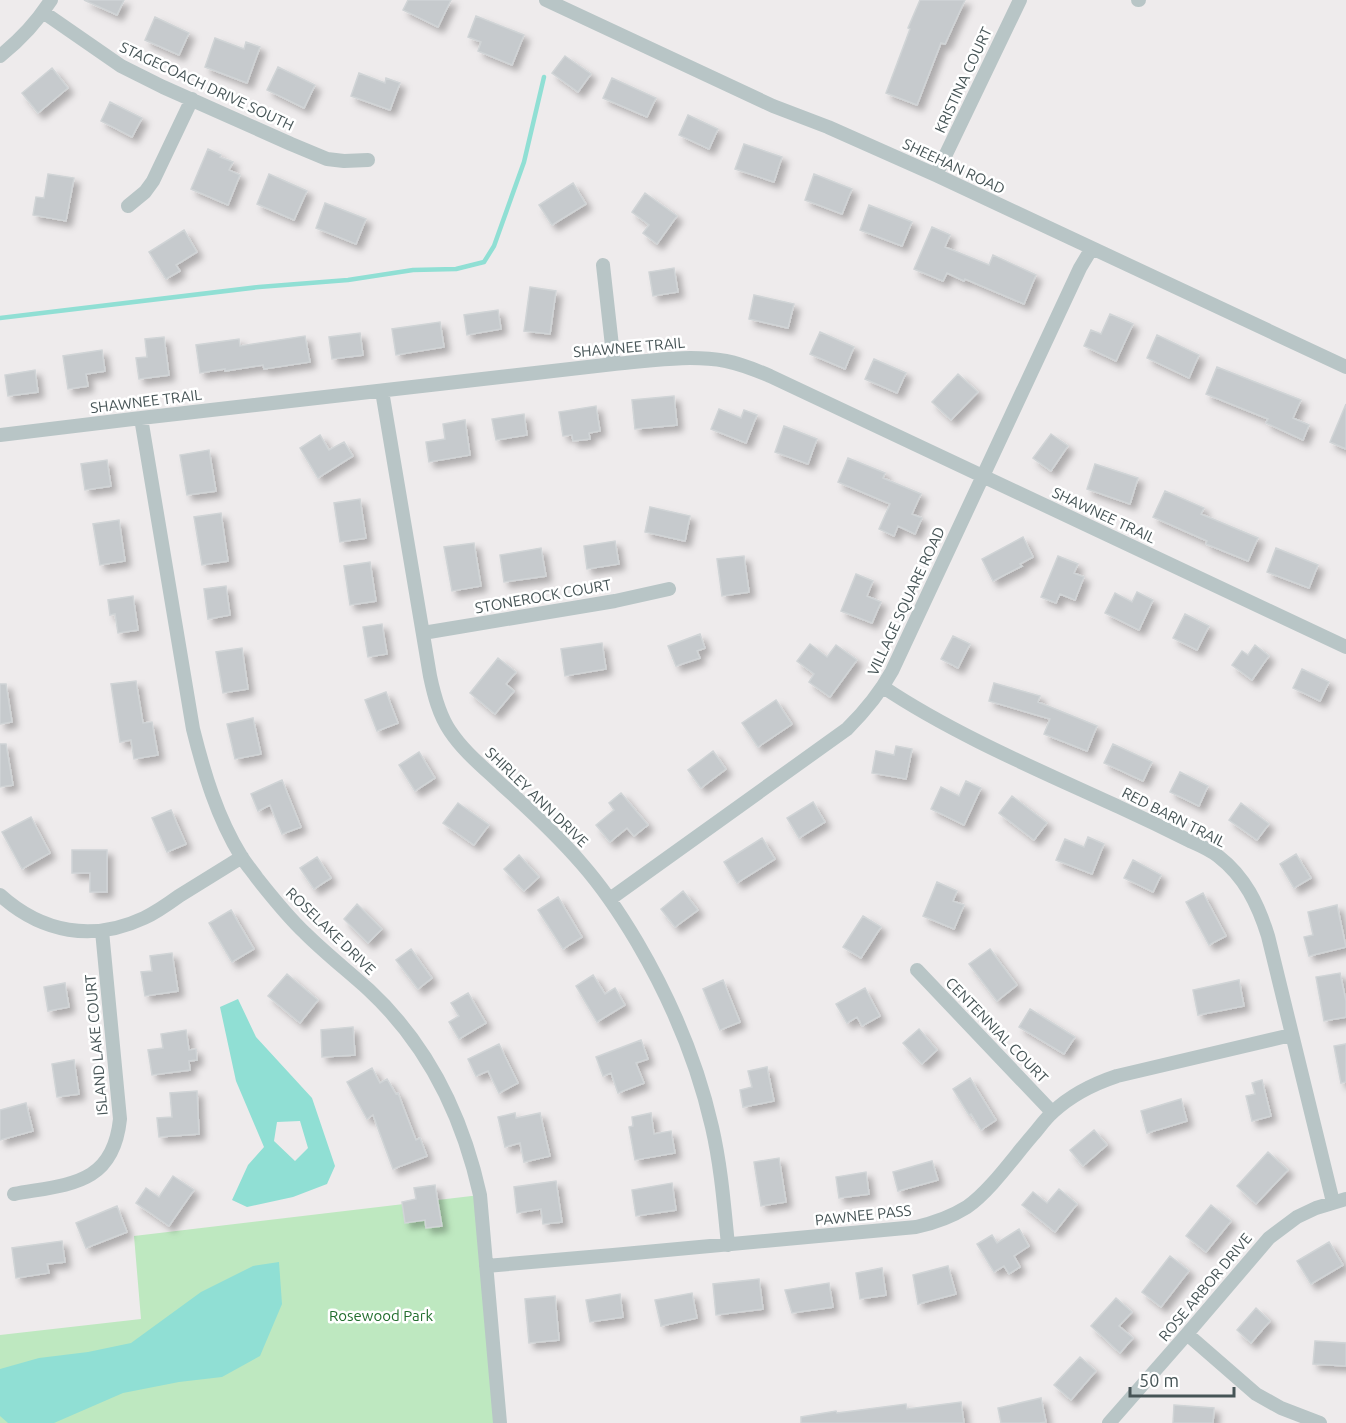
<svg xmlns="http://www.w3.org/2000/svg" width="1346" height="1423" viewBox="0 0 1346 1423" font-family="Ubuntu,sans-serif">
<style>
.green{fill:#bee8c0}
.water{fill:#90dfd4;fill-rule:evenodd}
.lines{fill:none;stroke-linecap:round;stroke-linejoin:round}
.stream{stroke:#90dfd4;stroke-width:4.5}
.building{fill:#c6cacd;stroke:#d0d4d6;stroke-width:1.5;filter:url(#shadow)}
.minor{stroke:#b8c5c6;stroke-width:14}
.labels{text-anchor:middle;dominant-baseline:central;stroke-width:5;stroke-linejoin:round;paint-order:stroke}
.street-label{font-size:15px;fill:#465456;stroke:#fff}
.park-label{font-size:15px;fill:#216d2d;stroke:#fff}
</style>
<defs>
<filter id="shadow"><feDropShadow dx="5.5" dy="5.5" stdDeviation="3" flood-color="#0004"/></filter>
</defs>
<rect width="100%" height="100%" fill="#eeebec"/>
<path class="green" d="M480,1195L500,1423H0V1335L141,1319L134,1236Z"/>
<path class="water" d="M238,999L256,1037L312,1098L335,1166L327,1184L293,1197L247,1207L232,1200L248,1165L264,1147L236,1081L220,1007ZM300,1121L308,1148L295,1161L274,1141L277,1122Z
M279,1262L282,1304L260,1356L222,1377L179,1382L123,1393L54,1423H8L0,1416V1369L39,1358L88,1352L131,1343L201,1292L253,1266Z"/>
<g class="lines">
<path class="stream" d="M0,318L259,287L348,280L413,270L456,269L484,262L494,246L524,162L544,77"/>
</g>
<path class="building" d="M84,0H124L117,15Z
M408,0H451L438,27L403,10Z
M920,0H965L945,44L941,43L917,105L886,93L910,29L908,28Z
M476,16L524,35L512,65L478,51L481,42L468,37Z
M155,17L189,33L179,55L145,40Z
M215,38L244,49L246,42L260,47L247,83L205,67Z
M565,56L591,74L578,92L552,73Z
M278,67L315,85L304,108L267,90Z
M52,68L68,88L38,113L22,93Z
M359,73L385,83L386,78L400,83L390,110L351,96Z
M612,78L656,98L647,117L603,98Z
M110,102L142,118L132,137L101,121Z
M688,115L718,129L709,149L679,135Z
M744,144L782,157L774,182L735,169Z
M208,149L221,155L220,157L233,162L229,170L240,175L228,205L191,189Z
M48,174L74,178L66,221L33,215L36,197L44,198Z
M269,174L307,191L294,220L257,204Z
M814,174L852,189L842,214L805,200Z
M573,183L586,204L552,225L539,205Z
M645,193L677,216L657,244L643,233L649,225L632,212Z
M325,203L366,219L356,244L316,228Z
M869,205L912,222L902,246L860,230Z
M932,227L950,235L945,247L989,265L993,255L1036,275L1024,304L965,279L964,281L947,273L943,281L914,269Z
M184,230L197,252L176,265L180,271L166,279L149,252Z
M674,268L678,292L653,296L649,272Z
M530,287L556,291L550,334L524,331Z
M754,295L794,304L788,328L749,319Z
M498,310L501,329L467,335L464,315Z
M1110,314L1133,324L1116,361L1084,346L1091,330L1101,334Z
M440,322L444,347L396,355L392,329Z
M820,332L854,347L845,369L810,354Z
M360,333L363,355L332,359L329,337Z
M1157,335L1199,355L1189,378L1147,358Z
M305,336L310,362L264,369L263,365L225,371V369L200,373L196,345L239,339L240,346Z
M164,337L169,375L139,379L136,358L147,357L145,339Z
M102,350L105,371L86,374L88,386L68,389L63,356Z
M874,359L906,373L897,393L865,379Z
M1217,367L1301,400L1293,418L1309,425L1303,440L1266,423L1268,419L1206,394Z
M35,370L38,392L8,396L5,375Z
M958,374L978,392L951,420L932,402Z
M674,396L677,425L635,429L632,400Z
M1346,404V449L1330,442Z
M596,406L600,431L589,433L590,439L573,441L572,435L563,436L559,412Z
M719,409L741,418L744,410L757,415L746,443L711,429Z
M524,414L527,435L496,440L492,419Z
M465,420L470,455L429,462L426,442L445,439L443,424Z
M784,426L817,439L808,464L775,452Z
M1051,434L1068,446L1051,471L1033,458Z
M320,435L329,450L344,442L353,456L318,478L300,448Z
M209,450L216,491L187,495L180,455Z
M848,458L885,473L883,478L921,494L912,514L922,518L915,534L898,526L894,536L879,529L890,504L838,482Z
M107,460L111,486L85,490L81,464Z
M1095,464L1138,478L1130,504L1087,489Z
M1165,491L1204,508L1201,514L1258,538L1248,561L1206,544L1207,541L1153,517Z
M360,499L366,538L340,542L334,503Z
M650,507L690,516L685,541L645,532Z
M221,513L228,561L202,565L194,517Z
M119,520L125,561L100,565L93,524Z
M1023,537L1033,557L1020,564L1022,566L993,581L982,559Z
M615,541L619,564L587,569L584,546Z
M474,543L481,586L452,591L444,547Z
M541,548L546,576L504,582L500,555Z
M1276,548L1318,565L1309,588L1267,572Z
M744,556L749,592L722,596L717,559Z
M1058,556L1078,564L1074,573L1084,577L1075,600L1060,594L1056,603L1041,597Z
M370,562L376,601L350,605L344,566Z
M856,574L873,581L867,596L881,602L872,623L841,611Z
M226,586L230,615L208,619L204,589Z
M1137,592L1153,600L1139,630L1105,613L1115,593L1132,602Z
M133,596L138,630L118,633L115,614L110,615L108,600Z
M1185,614L1209,626L1197,650L1173,638Z
M382,624L387,654L368,657L363,627Z
M700,634L705,648L697,651L700,658L676,666L668,646Z
M953,636L970,644L958,668L941,659Z
M602,643L606,669L565,676L561,649Z
M810,644L827,657L836,645L857,660L830,697L809,682L814,674L797,661Z
M1255,645L1269,656L1252,680L1232,665L1242,651L1248,655Z
M242,648L248,689L223,693L216,652Z
M498,658L516,672L506,684L514,691L495,714L470,693Z
M1302,669L1329,682L1320,701L1293,688Z
M136,681L143,723L152,722L158,755L134,759L131,740L120,742L111,684Z
M994,683L1040,696L1038,702L1097,726L1087,751L1044,734L1050,719L989,701Z
M0,684H6L12,722L0,724Z
M386,692L398,723L377,731L365,700Z
M776,700L792,724L758,747L742,723Z
M253,718L261,754L235,759L227,724Z
M0,744H6L13,785L0,787Z
M1113,744L1152,762L1143,781L1104,763Z
M896,746L912,749L906,779L872,773L876,751L894,755Z
M713,751L726,769L701,788L688,770Z
M419,752L435,778L415,791L399,765Z
M1180,772L1208,786L1199,806L1170,792Z
M282,780L301,827L282,834L270,805L258,811L251,794Z
M966,781L981,788L964,825L931,809L941,787L959,796Z
M621,793L648,825L634,836L627,828L610,842L596,825L614,810L609,803Z
M1012,796L1047,823L1034,840L999,813Z
M813,802L825,822L799,838L787,818Z
M458,803L489,825L474,845L443,823Z
M1241,803L1269,824L1257,840L1229,820Z
M171,810L186,844L167,852L152,818Z
M31,817L50,853L22,869L2,832Z
M1088,837L1104,844L1092,874L1056,860L1065,839L1084,847Z
M762,838L775,859L737,883L724,862Z
M72,850H107V892H90V873H72Z
M1296,854L1311,878L1294,888L1280,864Z
M519,855L539,877L524,891L504,869Z
M317,857L331,878L314,889L300,868Z
M1133,860L1161,875L1153,892L1124,878Z
M937,882L957,891L953,901L964,905L954,929L923,916Z
M683,891L698,910L675,927L661,909Z
M1203,893L1226,936L1209,945L1186,902Z
M558,897L582,937L563,949L538,910Z
M357,904L382,929L368,943L344,919Z
M1337,905L1346,947L1309,956L1304,937L1313,935L1308,912Z
M231,910L254,949L232,962L209,923Z
M863,916L881,927L861,958L843,947Z
M411,949L432,978L418,989L396,960Z
M990,949L1017,985L997,1001L969,964Z
M172,953L178,991L145,996L141,972L152,971L150,956Z
M1340,973L1346,1001V1017L1324,1021L1316,977Z
M287,974L318,1000L300,1023L268,996Z
M593,975L605,994L615,988L625,1005L597,1022L576,986Z
M723,980L740,1022L720,1030L703,989Z
M1239,980L1244,1006L1198,1015L1193,990Z
M65,983L69,1007L48,1011L44,987Z
M865,988L880,1016L862,1026L857,1017L847,1023L836,1004Z
M468,993L486,1023L459,1039L449,1022L459,1016L451,1003Z
M1030,1009L1075,1037L1064,1054L1019,1027Z
M353,1027L355,1055L322,1057L321,1030Z
M919,1029L937,1050L922,1064L903,1043Z
M186,1030L189,1050L196,1049L197,1060L189,1061L190,1070L152,1075L148,1050L163,1048L161,1034Z
M641,1040L648,1059L636,1063L644,1083L618,1093L611,1073L603,1076L596,1057Z
M499,1044L518,1083L499,1093L488,1071L476,1076L468,1059Z
M1346,1044V1082L1341,1083L1334,1046Z
M74,1060L79,1094L57,1097L52,1064Z
M767,1067L774,1101L743,1107L740,1090L752,1087L748,1071Z
M372,1068L380,1083L387,1079L396,1094L398,1093L416,1140L420,1138L427,1156L393,1169L373,1115L367,1119L347,1082Z
M970,1078L996,1120L981,1130L971,1114L969,1115L953,1089Z
M1262,1080L1271,1116L1252,1121L1246,1096L1255,1094L1252,1083Z
M197,1091L199,1134L159,1137L157,1118L172,1117L170,1093Z
M1181,1099L1187,1121L1147,1133L1141,1111Z
M26,1103L33,1131L0,1140V1110Z
M515,1113L516,1118L540,1113L550,1156L524,1162L520,1143L505,1147L498,1117Z
M651,1113L654,1134L671,1131L675,1153L635,1160L629,1127L633,1126L632,1117Z
M1094,1130L1107,1145L1083,1166L1070,1150Z
M1268,1152L1288,1170L1256,1204L1237,1186Z
M779,1158L786,1202L761,1206L754,1162Z
M932,1161L938,1180L898,1191L893,1172Z
M866,1172L869,1194L839,1198L836,1177Z
M173,1176L194,1190L169,1226L136,1203L146,1188L159,1197Z
M556,1181L562,1222L543,1224L541,1209L517,1213L514,1187Z
M672,1183L676,1210L636,1216L632,1190Z
M435,1185L442,1226L426,1228L425,1220L405,1223L402,1202L416,1199L414,1188Z
M1059,1189L1077,1204L1055,1232L1022,1205L1033,1192L1047,1203Z
M1211,1205L1231,1221L1206,1252L1186,1236Z
M117,1206L127,1232L86,1248L76,1223Z
M1019,1229L1029,1246L1014,1256L1020,1267L1009,1274L1004,1266L994,1272L977,1244L992,1235L997,1243Z
M62,1241L65,1262L47,1264L49,1273L16,1278L12,1248Z
M1329,1242L1343,1265L1311,1284L1297,1261Z
M1170,1256L1189,1271L1161,1307L1142,1292Z
M948,1266L956,1294L918,1304L913,1275Z
M882,1268L886,1295L860,1299L856,1273Z
M759,1279L763,1309L716,1315L713,1284Z
M829,1283L833,1307L792,1313L785,1290Z
M692,1293L697,1318L661,1326L655,1300Z
M620,1294L623,1317L590,1322L586,1300Z
M555,1296L559,1340L529,1343L525,1299Z
M1116,1298L1132,1312L1119,1326L1133,1338L1120,1353L1091,1326Z
M1256,1308L1270,1321L1251,1343L1237,1330Z
M1315,1341L1346,1343V1366L1313,1364Z
M1080,1357L1096,1371L1071,1400L1054,1385Z
M1041,1398L1046,1422L1039,1423H1001L998,1408Z
M961,1402L964,1423H801V1417L836,1411L837,1413L906,1404L907,1409Z
M1174,1405L1214,1408L1213,1423H1173Z"/>
<g class="lines">
<path class="minor" d="M546,0L773,106L828,127L936,175L1346,367
M1138,0H1139
M43,12L121,66L163,87L291,144L327,159L344,161L368,160
M0,56C20,40 37,22 51,0
M936,175L1020,0
M128,206L145,192L153,181L192,99
M603,265L614,364
M382,391L430,676C434,695 439,715 450,731C464,752 483,767 501,784C529,809 557,835 582,864C603,888 621,915 637,942C671,1000 697,1061 712,1127C721,1166 724,1205 728,1245
M141,418L193,729C204,773 217,817 241,856C246,864 252,871 257,878C272,897 287,916 305,933C325,953 348,971 369,990C428,1045 463,1118 480,1195L500,1423
M0,435L141,418L614,364C651,361 688,354 726,361C741,364 756,370 770,376L1346,647
M423,633L615,601L669,589
M883,687C955,735 1041,771 1119,807C1143,818 1166,829 1190,841C1199,845 1209,849 1218,856C1245,877 1258,904 1268,936L1333,1202
M0,895C42,933 93,942 144,918C157,912 168,904 179,896C200,883 221,870 242,857
M610,899L847,729C865,711 880,693 892,671L1080,268L1092,248
M917,970L1052,1112
M14,1194C68,1184 113,1186 120,1119L102,931
M486,1266L613,1255L916,1227C934,1223 951,1217 967,1207C990,1191 1013,1158 1032,1136C1039,1128 1045,1119 1053,1112C1071,1095 1093,1084 1117,1076L1291,1035
M1187,1334L1256,1394L1281,1408L1320,1423
M1109,1423L1187,1334L1269,1238L1297,1217L1316,1208L1346,1199"/>
</g>
<g class="labels">
<g class="street-label">
<text transform="translate(963 80) rotate(-65)">KRISTINA COURT</text>
<text transform="translate(207 86) rotate(25)">STAGECOACH DRIVE SOUTH</text>
<text transform="translate(954 166) rotate(25)">SHEEHAN ROAD</text>
<text transform="translate(629 347) rotate(-5)">SHAWNEE TRAIL</text>
<text transform="translate(146 401) rotate(-7)">SHAWNEE TRAIL</text>
<text transform="translate(1104 515) rotate(25)">SHAWNEE TRAIL</text>
<text transform="translate(543 596) rotate(-10)">STONEROCK COURT</text>
<text transform="translate(906 601) rotate(-65)">VILLAGE SQUARE ROAD</text>
<text transform="translate(537 797) rotate(44)">SHIRLEY ANN DRIVE</text>
<text transform="translate(1174 817) rotate(27)">RED BARN TRAIL</text>
<text transform="translate(331 931) rotate(44)">ROSELAKE DRIVE</text>
<text transform="translate(997 1030) rotate(46)">CENTENNIAL COURT</text>
<text transform="translate(96 1045) rotate(-95)">ISLAND LAKE COURT</text>
<text transform="translate(863 1215) rotate(-6)">PAWNEE PASS</text>
<text transform="translate(1205 1287) rotate(-50)">ROSE ARBOR DRIVE</text>
</g>
<g class="park-label">
<text x="381" y="1315">Rosewood Park</text>
</g>
</g>
<path d="M1130 1387v9h104v-9" fill="none" stroke="#465456" stroke-width="3"/>
<text x="1139" y="1387" font-size="18" fill="#465456" stroke="#ffffff" stroke-width="4.5" paint-order="stroke">50 m</text>
</svg>
